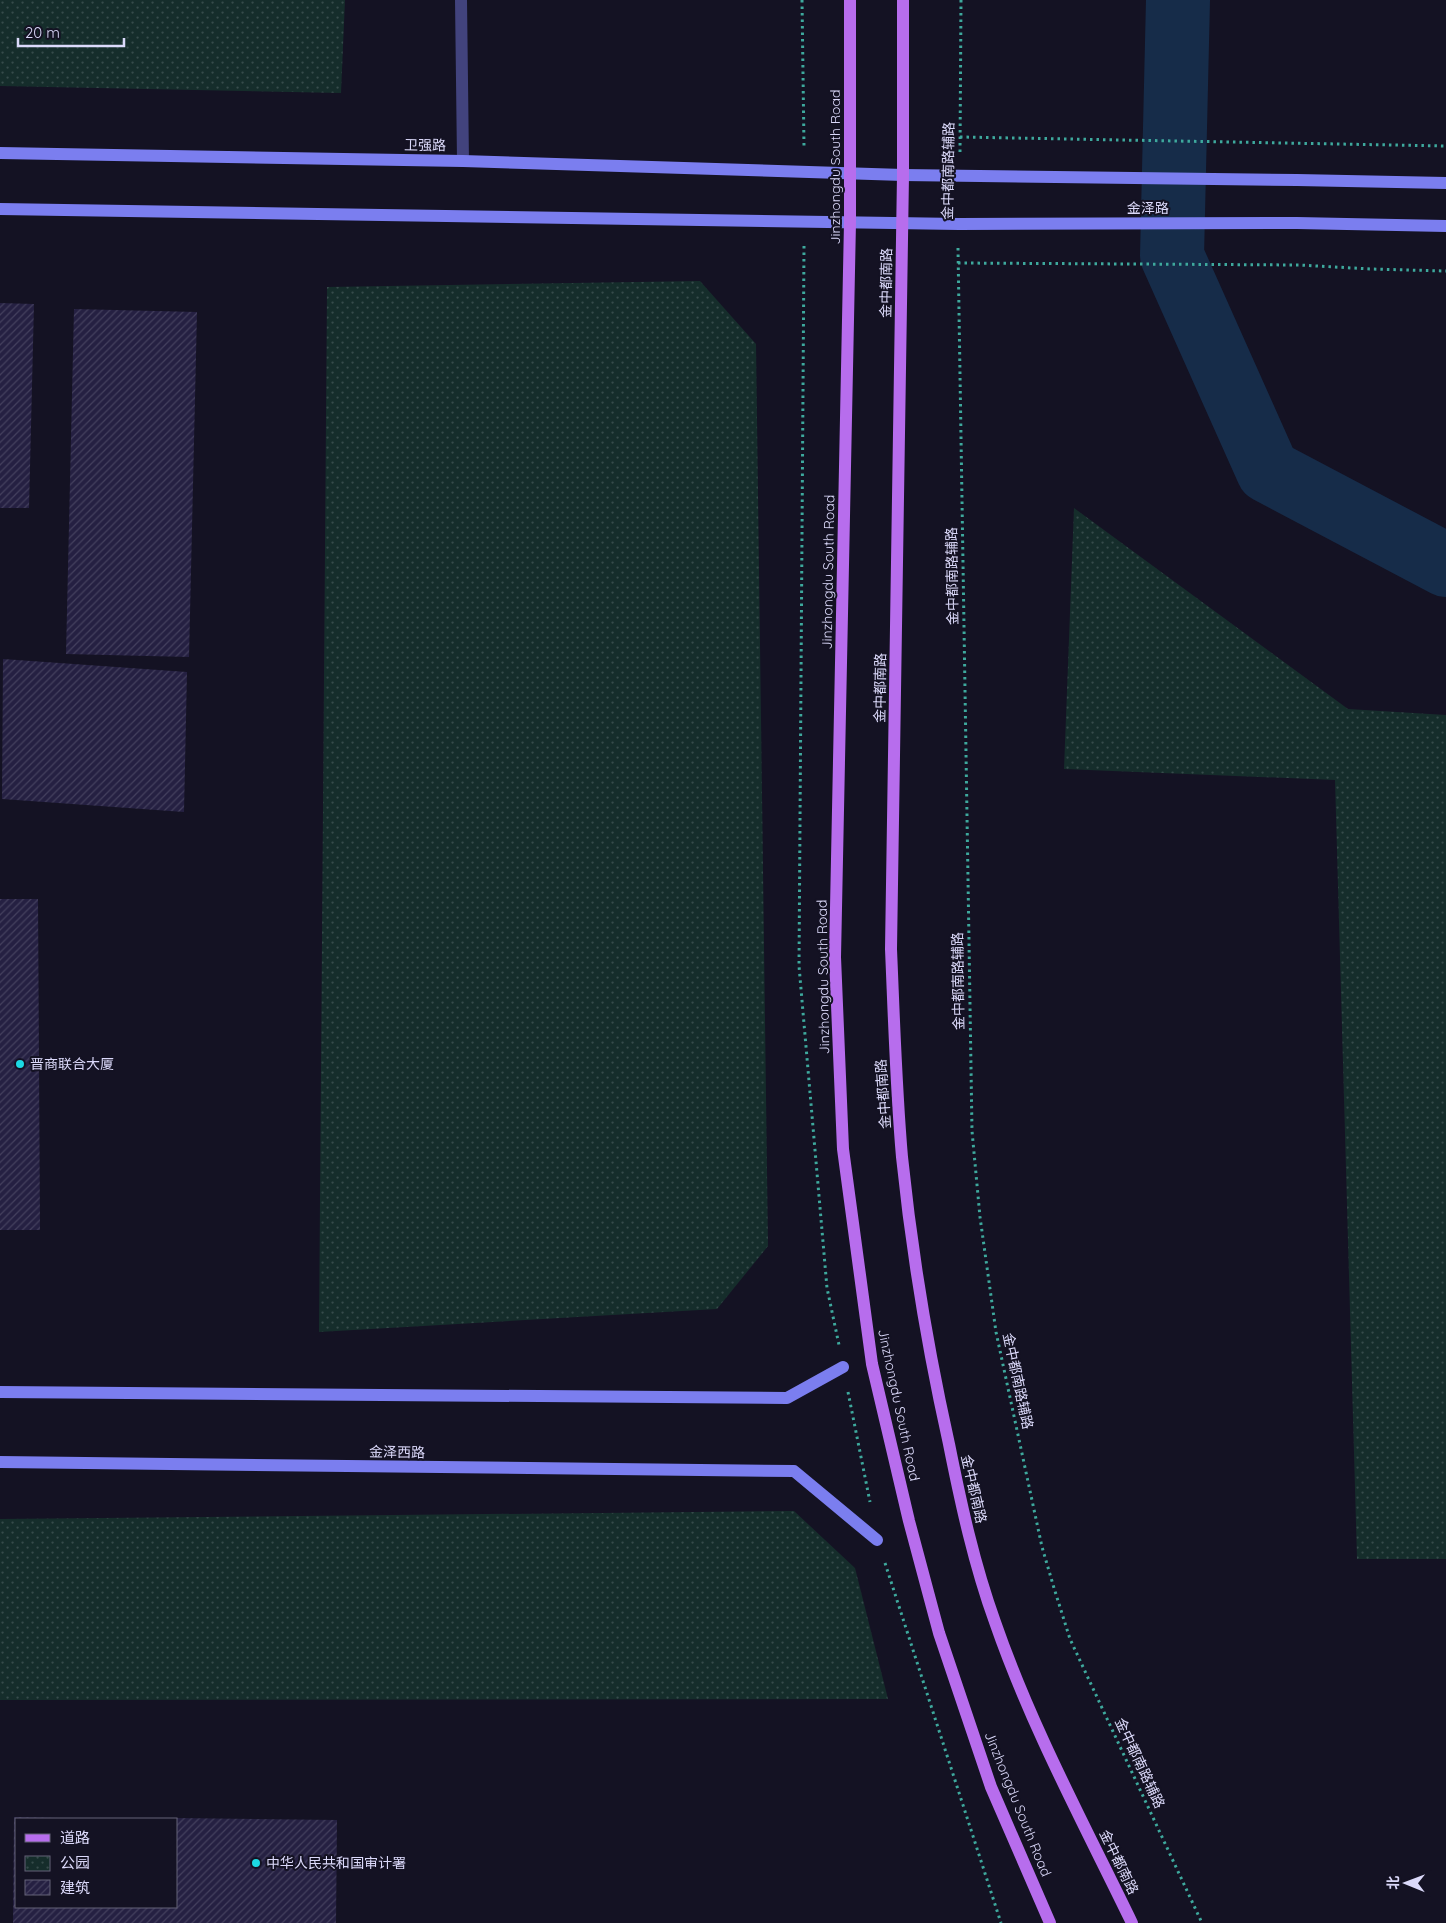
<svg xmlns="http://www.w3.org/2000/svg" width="1446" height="1923" viewBox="0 0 1446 1923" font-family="Quicksand,'Noto Sans SC',sans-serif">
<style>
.park{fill:url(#park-dots)}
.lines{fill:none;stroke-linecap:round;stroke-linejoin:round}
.river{stroke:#162c49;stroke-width:64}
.building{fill:url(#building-hatch)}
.path{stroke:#3ea99d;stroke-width:3;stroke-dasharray:2.5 4;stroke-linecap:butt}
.street{stroke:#42437d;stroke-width:12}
.secondary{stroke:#7b7eef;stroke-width:12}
.primary{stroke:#b76ded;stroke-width:12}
.poi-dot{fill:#1cd9e3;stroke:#141223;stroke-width:2}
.labels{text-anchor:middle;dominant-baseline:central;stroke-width:4;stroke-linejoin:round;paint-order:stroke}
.street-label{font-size:14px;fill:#dbd9fa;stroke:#141223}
.poi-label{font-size:14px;fill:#dbd9fa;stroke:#141223;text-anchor:start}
</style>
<defs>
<pattern id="park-dots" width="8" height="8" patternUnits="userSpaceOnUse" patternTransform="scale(1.25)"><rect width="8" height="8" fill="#152d2b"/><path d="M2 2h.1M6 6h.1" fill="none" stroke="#364b4b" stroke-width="1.8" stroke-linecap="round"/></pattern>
<pattern id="building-hatch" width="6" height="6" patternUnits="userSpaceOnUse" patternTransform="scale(1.25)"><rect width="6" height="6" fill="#252042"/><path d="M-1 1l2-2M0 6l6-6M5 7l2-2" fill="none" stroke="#44405e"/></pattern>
</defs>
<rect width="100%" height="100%" fill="#141223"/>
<path class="park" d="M0,0H345L341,93L0,86Z
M700,281L756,344L768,1246L717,1309L319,1332L327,287Z
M1074,508L1348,709L1446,715V1559H1357L1335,780L1064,769Z
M794,1511L855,1568L888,1699L0,1700V1519Z"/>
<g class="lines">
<path class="river" d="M1178,0L1172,256L1268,471L1446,565"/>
</g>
<path class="building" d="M0,303L34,304L29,508H0Z
M74,309L197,312L189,657L66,654Z
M3,659L187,672L184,812L2,799Z
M0,899H38L40,1230H0Z
M14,1817L59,1818V1819H16V1907H176V1818L337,1820L336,1923H13Z"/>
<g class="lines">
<path class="path" d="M802,0L804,147
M960,137L1446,146
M960,152L961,0
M804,246L799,966L827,1288L839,1345
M958,248L972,1131L980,1217L996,1332L1042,1547L1054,1588L1070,1639L1202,1923
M958,263L1300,265L1370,269L1446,271
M848,1392L870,1502
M885,1563L1001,1923"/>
<path class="street" d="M461,0L463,161"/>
<path class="secondary" d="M0,153L463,161L903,175L1297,180L1446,183
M0,209L959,224L1297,223L1446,226
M0,1392L787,1398L843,1367
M0,1462L794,1471L877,1540"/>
<path class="primary" d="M850,0V222L835,957L843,1149L872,1364L909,1521L939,1633L991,1787L1050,1923
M903,0V175L891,949C894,1019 896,1088 902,1157C912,1254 928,1350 949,1444C961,1504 974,1564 995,1622C1031,1726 1084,1824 1132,1923"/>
</g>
<g class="poi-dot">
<circle cx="20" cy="1064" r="5"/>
<circle cx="256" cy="1863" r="5"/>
</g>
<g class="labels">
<g class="street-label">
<text transform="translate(425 145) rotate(1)">卫强路</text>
<text transform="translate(835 167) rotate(-90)">Jinzhongdu South Road</text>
<text transform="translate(948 171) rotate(-89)">金中都南路辅路</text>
<text x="1148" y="208">金泽路</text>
<text transform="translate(886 283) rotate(-89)">金中都南路</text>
<text transform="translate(828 572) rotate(-89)">Jinzhongdu South Road</text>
<text transform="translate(952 576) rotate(-91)">金中都南路辅路</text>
<text transform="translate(880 688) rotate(-89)">金中都南路</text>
<text transform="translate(823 977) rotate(-91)">Jinzhongdu South Road</text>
<text transform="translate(958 981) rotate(-91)">金中都南路辅路</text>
<text transform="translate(883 1094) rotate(-94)">金中都南路</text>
<text transform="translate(1018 1381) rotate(78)">金中都南路辅路</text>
<text transform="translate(899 1405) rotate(78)">Jinzhongdu South Road</text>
<text transform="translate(397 1452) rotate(1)">金泽西路</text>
<text transform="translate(974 1489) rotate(77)">金中都南路</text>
<text transform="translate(1140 1763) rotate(65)">金中都南路辅路</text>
<text transform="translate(1018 1804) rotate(68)">Jinzhongdu South Road</text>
<text transform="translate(1119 1862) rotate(64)">金中都南路</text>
</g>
<g class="poi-label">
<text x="30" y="1064">晋商联合大厦</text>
<text x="266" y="1863">中华人民共和国审计署</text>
</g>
</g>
<rect x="15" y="1818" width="162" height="90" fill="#141223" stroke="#646279"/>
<rect x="25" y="1834" width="25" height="8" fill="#b76ded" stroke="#646279"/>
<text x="60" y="1843" font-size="15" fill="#dbd9fa">道路</text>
<rect x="25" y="1856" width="25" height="15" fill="url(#park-dots)" stroke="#646279"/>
<text x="60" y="1868" font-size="15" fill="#dbd9fa">公园</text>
<rect x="25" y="1880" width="25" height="15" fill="url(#building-hatch)" stroke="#646279"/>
<text x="60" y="1893" font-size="15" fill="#dbd9fa">建筑</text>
<g transform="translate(1406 1883) rotate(271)" stroke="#141223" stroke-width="4" paint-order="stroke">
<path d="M0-4L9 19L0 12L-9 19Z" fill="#dbd9fa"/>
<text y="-8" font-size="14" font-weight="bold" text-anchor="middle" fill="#dbd9fa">北</text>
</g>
<path d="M18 38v8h106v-8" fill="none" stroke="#dbd9fa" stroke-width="2.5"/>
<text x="25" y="38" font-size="15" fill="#dbd9fa" stroke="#141223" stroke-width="4" paint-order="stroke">20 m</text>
</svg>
